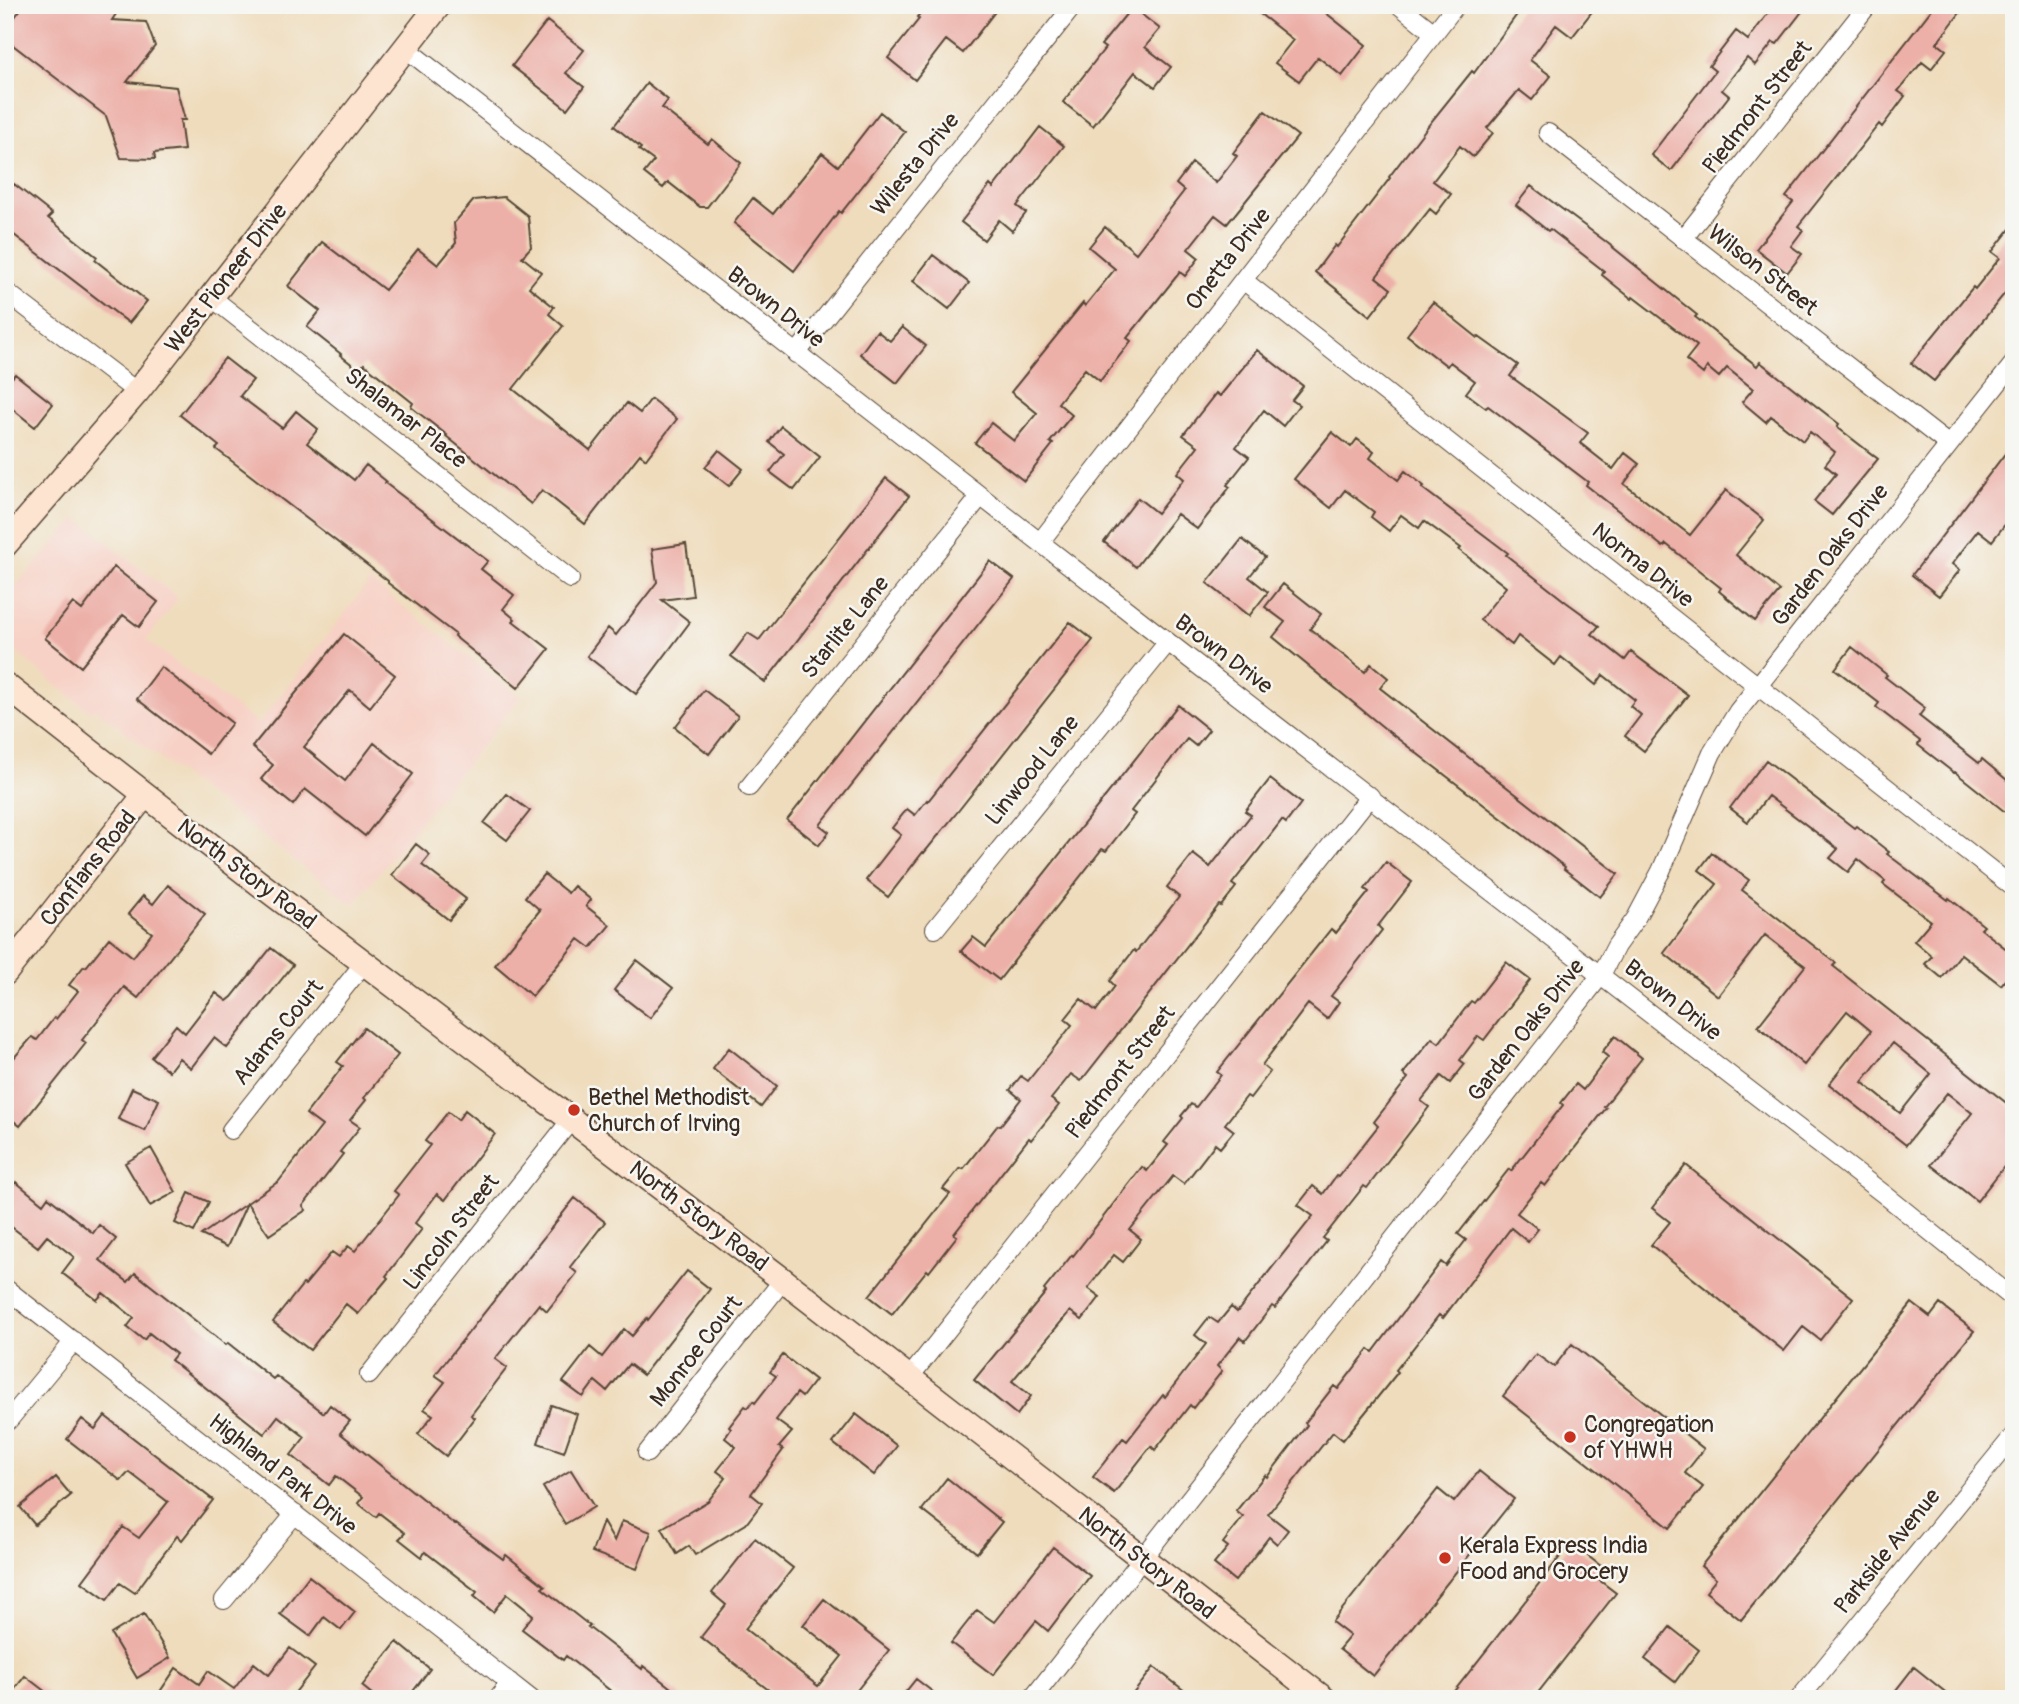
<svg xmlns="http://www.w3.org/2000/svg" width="2019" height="1704" viewBox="0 0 2019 1704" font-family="Pangolin,sans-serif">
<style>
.built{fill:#f7d1c6}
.building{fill:#ecb0a8;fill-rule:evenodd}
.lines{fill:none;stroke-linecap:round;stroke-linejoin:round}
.minor-casing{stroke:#564536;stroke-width:20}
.secondary-casing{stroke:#564536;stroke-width:27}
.minor{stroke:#fff;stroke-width:18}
.secondary{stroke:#fde4d0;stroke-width:24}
.poi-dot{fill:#c8321e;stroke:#f6f6f2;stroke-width:2.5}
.labels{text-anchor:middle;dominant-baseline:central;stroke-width:5;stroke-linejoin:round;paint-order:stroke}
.street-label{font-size:23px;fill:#3b2a1e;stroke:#f6f6f2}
.poi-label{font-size:23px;fill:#3b2a1e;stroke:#f6f6f2;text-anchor:start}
</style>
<rect width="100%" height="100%" fill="#f6f6f2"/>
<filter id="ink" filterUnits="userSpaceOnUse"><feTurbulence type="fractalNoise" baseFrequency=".0143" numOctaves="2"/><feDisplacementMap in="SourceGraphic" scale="14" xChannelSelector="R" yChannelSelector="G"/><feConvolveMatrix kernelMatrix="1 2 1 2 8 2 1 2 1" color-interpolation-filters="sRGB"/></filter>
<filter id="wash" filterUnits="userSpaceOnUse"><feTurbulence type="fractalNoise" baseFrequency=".00686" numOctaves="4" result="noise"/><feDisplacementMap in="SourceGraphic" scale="28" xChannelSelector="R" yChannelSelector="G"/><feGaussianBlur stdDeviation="1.57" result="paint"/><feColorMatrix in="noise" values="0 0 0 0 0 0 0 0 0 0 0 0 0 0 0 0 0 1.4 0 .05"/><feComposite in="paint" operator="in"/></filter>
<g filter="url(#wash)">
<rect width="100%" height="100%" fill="#efdcbc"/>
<path class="built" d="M77,518L178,598L146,640L258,724L370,581L521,697L353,905L94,708L90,712L7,645L5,598Z"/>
<g id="blocks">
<path class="building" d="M24,5H122L112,20L146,22L155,46L127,82L176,87L185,120H180L184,150L154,153L155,159L121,158L106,116L5,39V30Z
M927,5H1000L963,53L946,40L915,80L888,58L919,19L917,17Z
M1249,5H1316L1366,45L1342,76L1318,57L1299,81L1275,63L1293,40Z
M1524,5H1597L1572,37L1556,25L1530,60L1551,76L1532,100L1519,90L1487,128L1493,133L1473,157L1460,146L1433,181L1451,194L1436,214L1430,209L1376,277L1391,289L1370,316L1315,272L1335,245L1337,247L1390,178L1389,177L1431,122L1472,71L1474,73Z
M1774,5H1807L1777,44L1773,42L1755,65L1747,58L1722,90L1729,96L1671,171L1651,155L1715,71L1709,66L1736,31L1748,40Z
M1935,5H1966L1937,43L1946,50L1931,69L1922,62L1898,91L1905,96L1882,127L1879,124L1798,226L1803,230L1791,246L1802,254L1787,273L1756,249L1793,202L1786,197Z
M1132,7L1160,29L1145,47L1171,67L1155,87L1135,72L1093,126L1063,102L1105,48L1101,45Z
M547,21L584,50L566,73L584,87L567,109L512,66Z
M647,83L668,100L662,108L708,144L712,139L741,163L707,207H700L668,182L663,188L644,173L654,161L639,150L641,148L614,126Z
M1265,111L1298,136L1227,224L1215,215L1188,249L1199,258L1185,276L1180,272L1127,338L1131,341L1100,381L1085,369L1058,403L1072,415L1050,442L1053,444L1024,481L975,443L991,423L1014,441L1037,413L1011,392L1083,303L1085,306L1115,269L1089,247L1105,227L1136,253L1184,191L1176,184L1192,163L1216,183L1237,156L1233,153Z
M880,112L905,132L841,213L839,211L794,271L734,223L753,198L773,214L822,153L838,166Z
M1040,127L1064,146L1017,206L1026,213L1012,231L999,220L984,240L961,222L990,185L993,188Z
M14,184L52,214L48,218L97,257L95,260L147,301L129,323L5,228V196Z
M1531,186L1605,241L1697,315L1695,317L1757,366L1760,362L1839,424L1837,427L1878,459L1832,515L1814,501L1836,474L1825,465L1835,452L1810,432L1803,441L1771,416L1766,422L1742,402L1753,389L1727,368L1719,377L1707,367L1703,374L1686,360L1697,346L1633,297L1632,299L1602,275L1604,271L1550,229L1548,231L1516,205Z
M504,197L528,216L531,247L522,257L541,272L529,287L554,307L549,314L563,326L513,389L590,450L627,403L640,413L651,399L677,419L646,459L640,454L585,524L542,490L531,504L446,436L447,435L411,407L413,403L364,364L359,370L340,355L341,354L307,327L320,311L288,286L322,242L385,290L418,249L438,265L456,243L454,223L474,200Z
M2014,224V282L1934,381L1911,363L1973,287L1975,289L2000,258L1992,252Z
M933,255L969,283L949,309L913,281Z
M1433,302L1478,338L1479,337L1518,365L1510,376L1588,433L1580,443L1613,469L1625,453L1639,464L1624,484L1690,535L1726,490L1764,520L1736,555L1780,591L1755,621L1719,591L1721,588L1666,544L1663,547L1630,520L1586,485L1588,482L1488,406L1486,408L1466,393L1475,381L1450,362L1447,366L1407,335Z
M902,327L926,346L897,383L860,354L877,331L890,341Z
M1257,350L1303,386L1292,400L1299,405L1283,426L1264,410L1236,447L1249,457L1227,485L1230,487L1197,529L1177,514L1136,567L1104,542L1138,498L1157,513L1184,479L1177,473L1198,446L1183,435L1216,393L1220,396Z
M225,358L253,380L240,396L282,428L296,411L318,429L307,443L354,480L366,465L386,481L385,483L488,561L481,569L514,595L503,609L515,619L513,621L549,649L518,688L454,636L455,634L388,583V581L216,449L219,446L180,415Z
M15,374L53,404L35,427L5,403V386Z
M781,426L820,457L794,490L770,472L784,454L769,442Z
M1332,432L1351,447L1357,439L1374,452L1370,458L1398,480L1405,471L1424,486L1422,488L1508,553L1506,555L1566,602L1599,626L1592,634L1625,660L1631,652L1688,695L1644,751L1625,736L1641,715L1630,706L1635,700L1603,675L1596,685L1561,657L1555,665L1518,636L1512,645L1480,620L1506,587L1459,550L1461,548L1424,521L1419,528L1401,515L1389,531L1371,517L1374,512L1345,490L1331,508L1294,479Z
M2014,442V513L1992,541L1978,530L1952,564L1960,570L1939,596L1912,575Z
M719,450L743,469L729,486L705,467Z
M886,478L909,496L765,682L731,656L748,633L759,640Z
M1242,539L1265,557L1249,577L1268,592L1249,616L1207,583Z
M686,544L693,596L662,600L690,622L636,694L587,656L608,628L616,635L657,582L652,549Z
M990,561L1014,579L820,825L829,832L819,845L787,820Z
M114,567L158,602L139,627L123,615L81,667L45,638L73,603L82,610Z
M1283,584L1321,614L1310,629L1365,672L1371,664L1388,678L1380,688L1618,874L1600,897L1564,869L1565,867L1389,732L1273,637L1285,622L1265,607Z
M1070,622L1093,640L959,810L924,853L923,852L888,897L866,880L901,835L892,828L907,809L915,815L927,800L928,801Z
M344,634L395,675L370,707L350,690L304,747L345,781L374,743L413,774L365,836L305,789L293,805L261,779L273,765L252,747Z
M1852,647L1887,675L1885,677L1925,708L1919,716L1979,763L1982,759L2014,786V819L1955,772L1954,773L1918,745L1920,741L1876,707L1879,703L1835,669Z
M161,667L232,723L208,754L137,699Z
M704,690L738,716L709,754L675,727Z
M1178,705L1209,730L1196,746L1187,739L1131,811L1135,814L1106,851L1102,849L999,980L961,951L973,937L986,947Z
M1766,760L1854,828L1856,826L1889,852L1887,854L1948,900L1949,898L1984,926L1981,929L2014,955V968L2001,985L1961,954L1942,978L1925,964L1932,956L1914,941L1931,921L1883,884L1885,881L1858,859L1848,872L1830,858L1838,849L1768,796L1748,822L1730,808Z
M1270,779L1301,803L1286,823L1282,820L1232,884L1236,887L1221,906L1219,905L1081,1081L1071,1074L1051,1099L1059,1105L1031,1140L1029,1138L954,1234L957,1236L929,1272L927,1270L892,1314L869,1296L950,1194L943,1189L960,1168L963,1169L998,1125L1000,1126L1021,1099L1010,1090L1021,1076L1028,1081L1072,1025L1065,1019L1081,999L1096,1011L1115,986L1110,981L1134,950L1136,952L1179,897L1167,887L1193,854L1210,867L1251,815L1245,811Z
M507,794L530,811L507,840L484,823Z
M416,844L430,855L422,865L466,899L449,920L392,875Z
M1712,853L1749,880L1742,890L1836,963L1833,966L2014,1109V1154L1977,1201L1931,1165L1972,1113L1947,1093L1906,1145L1829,1084L1871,1031L1847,1011L1804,1065L1758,1026L1805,966L1765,935L1718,996L1664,953L1717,884L1699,870ZM1893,1043L1931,1074L1900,1113L1862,1082Z
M1386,862L1412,882L1378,926L1382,930L1331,996L1339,1002L1327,1019L1308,1004L1262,1065L1270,1072L1250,1098L1247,1096L1225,1124L1234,1131L1220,1148L1215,1144L1184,1184L1173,1176L1130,1230L1141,1239L1123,1262L1114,1255L1088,1288L1100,1297L1082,1320L1070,1311L1012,1381L1031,1396L1017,1415L974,1380L1046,1292L1044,1290L1072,1255L1073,1256L1142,1167L1147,1171L1168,1145L1164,1142L1183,1118L1181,1116L1191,1104L1196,1107L1221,1075L1217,1072L1331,929L1336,933L1369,892L1365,889Z
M544,874L568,893L574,886L591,900L586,906L610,925L591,948L579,939L532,996L495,965L540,910L525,897Z
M168,885L205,914L138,998L124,987L82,1040L86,1043L20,1126L5,1114V1068L32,1037L37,1040L54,1018L56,1019L78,991L69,985L84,966L86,967L109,938L133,957L152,933L128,914L143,896L153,904Z
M271,948L293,965L227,1048L214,1038L191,1068L179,1058L169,1071L151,1057L176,1025L185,1033L216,993L227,1001L232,997Z
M637,960L673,988L650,1018L614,990Z
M1506,962L1530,980L1484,1040L1478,1036L1460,1060L1465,1064L1450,1083L1441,1076L1421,1101L1429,1107L1367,1188L1364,1186L1323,1238L1327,1241L1300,1276L1275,1308L1272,1306L1245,1341L1240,1337L1217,1366L1222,1371L1193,1408L1190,1405L1155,1450L1151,1446L1114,1493L1093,1477L1123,1438L1127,1441L1163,1395L1165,1397L1206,1344L1195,1335L1209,1317L1218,1323L1231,1307L1237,1312L1313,1216L1298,1205L1313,1186L1323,1194L1336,1176L1338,1177L1378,1126L1374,1122L1408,1078L1403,1074L1432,1038L1439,1043L1471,1001L1474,1003Z
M364,1028L398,1055L364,1098L366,1100L350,1120L360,1127L340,1152L343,1154L303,1206L306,1210L269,1235L247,1203L227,1247L201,1235L279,1181L322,1126L306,1114L343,1066L337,1062Z
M1615,1036L1642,1058L1604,1107L1606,1108L1545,1186L1541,1183L1517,1213L1538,1229L1528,1242L1511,1228L1443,1318L1439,1315L1396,1370L1398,1372L1343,1440L1333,1432L1268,1514L1288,1530L1277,1544L1269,1537L1235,1581L1214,1564L1228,1547L1223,1543L1243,1517L1236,1511L1265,1475L1267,1477L1307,1425L1305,1423L1334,1386L1338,1389L1369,1349L1373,1352L1441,1262L1446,1266L1466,1240L1458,1234L1509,1169L1511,1171L1563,1105L1561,1103L1576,1084L1583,1090L1608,1057L1602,1052Z
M729,1048L777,1086L761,1107L713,1069Z
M132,1088L159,1100L145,1131L118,1119Z
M465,1110L495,1134L445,1200L437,1194L415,1223L422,1229L386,1276L388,1278L358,1314L346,1304L310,1350L273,1322L303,1284L305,1285L332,1252L339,1257L348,1246L355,1251L399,1195L394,1191L430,1145L425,1141L448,1112L458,1120Z
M151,1148L176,1192L150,1206L125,1163Z
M1686,1165L1853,1298L1820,1340L1803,1327L1784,1351L1651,1245L1670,1222L1652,1208Z
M16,1182L43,1204L48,1197L93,1233L99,1225L116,1239L100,1260L128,1282L135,1273L226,1345L228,1343L273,1379L276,1376L324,1413L330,1405L350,1421L340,1433L455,1525L456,1524L503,1559L506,1555L545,1586L542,1588L590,1626L588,1627L642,1669L643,1666L685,1699H621L566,1656L563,1660L522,1629L533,1615L507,1594L493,1612L474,1596L477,1592L425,1552L422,1557L399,1539L405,1533L379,1513L376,1517L358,1503L363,1497L336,1476L329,1485L291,1455L305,1437L278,1416L264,1434L171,1360L176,1354L149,1333L144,1340L127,1327L134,1318L103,1293L97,1300L62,1273L74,1257L47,1236L38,1247L5,1222V1196Z
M189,1193L209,1202L194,1232L175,1223Z
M575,1198L605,1222L570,1267L577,1273L547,1311L539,1304L495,1359L507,1368L471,1415L475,1418L446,1456L418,1434L433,1415L424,1409L445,1382L435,1375Z
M687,1271L710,1289L643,1375L629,1364L607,1391L595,1381L583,1397L563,1382L590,1347L602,1357L624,1329L632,1336L647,1318L648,1320Z
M1912,1303L1930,1317L1940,1304L1974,1331L1741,1620L1706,1592L1716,1579L1701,1566Z
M1572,1344L1704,1449L1685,1473L1703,1487L1670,1528L1503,1396L1536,1354L1554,1367Z
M783,1355L815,1380L802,1397L797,1393L776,1420L792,1432L779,1447L783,1450L751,1494L762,1503L746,1524L695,1555L689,1546L677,1554L662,1528L708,1501L726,1478L717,1471L736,1447L725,1438L731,1429L729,1427L745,1406L748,1408L753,1401L755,1403L776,1376L770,1372Z
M551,1405L577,1414L564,1452L538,1443Z
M856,1414L897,1446L874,1475L833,1443Z
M105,1416L213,1500L182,1540L177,1536L135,1593L120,1583L107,1600L82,1582L123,1527L139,1538L168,1502L129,1472L121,1481L67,1439L82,1419L95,1429Z
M571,1470L594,1507L565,1524L543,1487Z
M1479,1471L1514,1499L1373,1676L1339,1649L1350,1636L1332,1622L1438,1489L1454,1502Z
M56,1477L71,1495L35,1525L20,1507Z
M947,1478L1002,1522L977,1553L922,1510Z
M622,1521L651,1532L637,1569L592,1552L603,1522L614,1541Z
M755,1538L793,1568L745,1629L818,1686L842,1656L803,1625L824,1599L889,1650L850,1699H780L701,1637L726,1605L712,1593Z
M1571,1543L1606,1570L1599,1580L1616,1593L1533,1699H1448Z
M1053,1547L1090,1576L1048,1631L1036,1621L993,1675L951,1643L977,1610L994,1622Z
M309,1576L355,1612L341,1630L324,1617L310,1636L280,1614Z
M144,1614L170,1658L137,1678L111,1634Z
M1670,1627L1699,1650L1675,1682L1645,1659Z
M397,1642L430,1669L407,1699H378L362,1686Z
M290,1648L315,1667L290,1699H155L176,1668L199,1684L208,1671L234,1689L254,1663L269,1675Z
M1154,1667L1195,1699H1129Z
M1914,1667L1954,1699H1889Z
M25,1676L55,1699H7Z
M916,1679L942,1699H900Z"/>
</g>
</g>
<g filter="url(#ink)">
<use href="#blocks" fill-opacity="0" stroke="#564536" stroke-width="2"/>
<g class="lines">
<defs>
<path id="minor" d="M1399,5L1434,33
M405,48L1168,642L1885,1195L2014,1299
M1548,133L1949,445
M1683,239L1868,5
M1243,280L2014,888
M5,291L137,392
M211,297L570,579
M796,354L1074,5
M1040,542L1456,5
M749,787L980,497
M935,929L1168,642
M231,1130L364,963
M5,1288L531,1699
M369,1375L571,1120
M909,1378L1370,796
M8,1421L74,1341
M647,1453L783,1280
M224,1600L295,1514
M498,1699L510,1682
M1032,1699L1601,975L1616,946L1636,918L1661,871L1712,753L1738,711L2014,363
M1799,1699L2014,1435"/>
<path id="secondary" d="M5,545L137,392L439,5
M5,685L260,884L783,1280L1324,1699
M5,973L144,796"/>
</defs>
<use href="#minor" class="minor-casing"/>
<use href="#secondary" class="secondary-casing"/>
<use href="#minor" class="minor"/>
<use href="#secondary" class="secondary"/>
</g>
</g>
<g class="poi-dot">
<circle cx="574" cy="1110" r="7"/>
<circle cx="1570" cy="1437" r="7"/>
<circle cx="1445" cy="1558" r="7"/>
</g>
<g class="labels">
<g class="street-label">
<text transform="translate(1757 107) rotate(-52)">Piedmont Street</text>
<text transform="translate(915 164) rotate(-51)">Wilesta Drive</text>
<text transform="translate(1228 259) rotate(-52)">Onetta Drive</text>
<text transform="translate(1763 270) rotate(38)">Wilson Street</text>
<text transform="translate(226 278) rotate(-52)">West Pioneer Drive</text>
<text transform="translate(776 307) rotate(38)">Brown Drive</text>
<text transform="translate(406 418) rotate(38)">Shalamar Place</text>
<text transform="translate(1830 555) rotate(-52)">Garden Oaks Drive</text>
<text transform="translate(1643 565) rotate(38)">Norma Drive</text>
<text transform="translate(845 627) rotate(-51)">Starlite Lane</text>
<text transform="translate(1224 654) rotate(37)">Brown Drive</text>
<text transform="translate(1032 770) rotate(-51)">Linwood Lane</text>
<text transform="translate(88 868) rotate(-52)">Conflans Road</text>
<text transform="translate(247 874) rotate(37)">North Story Road</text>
<text transform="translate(1673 1000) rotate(38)">Brown Drive</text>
<text transform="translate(1526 1030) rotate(-52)">Garden Oaks Drive</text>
<text transform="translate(278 1032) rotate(-51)">Adams Court</text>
<text transform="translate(1120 1072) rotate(-52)">Piedmont Street</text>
<text transform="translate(699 1216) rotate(37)">North Story Road</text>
<text transform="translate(451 1232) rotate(-52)">Lincoln Street</text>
<text transform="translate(696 1351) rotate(-52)">Monroe Court</text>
<text transform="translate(283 1474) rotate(38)">Highland Park Drive</text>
<text transform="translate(1887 1551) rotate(-51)">Parkside Avenue</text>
<text transform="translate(1147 1563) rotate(38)">North Story Road</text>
</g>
<g class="poi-label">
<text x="588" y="1097">Bethel Methodist<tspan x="588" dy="26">Church of Irving</tspan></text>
<text x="1584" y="1424">Congregation<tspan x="1584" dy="26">of YHWH</tspan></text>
<text x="1459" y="1545">Kerala Express India<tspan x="1459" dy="26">Food and Grocery</tspan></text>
</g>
</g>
<rect width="2019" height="1704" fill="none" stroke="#f6f6f2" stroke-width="28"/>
</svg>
